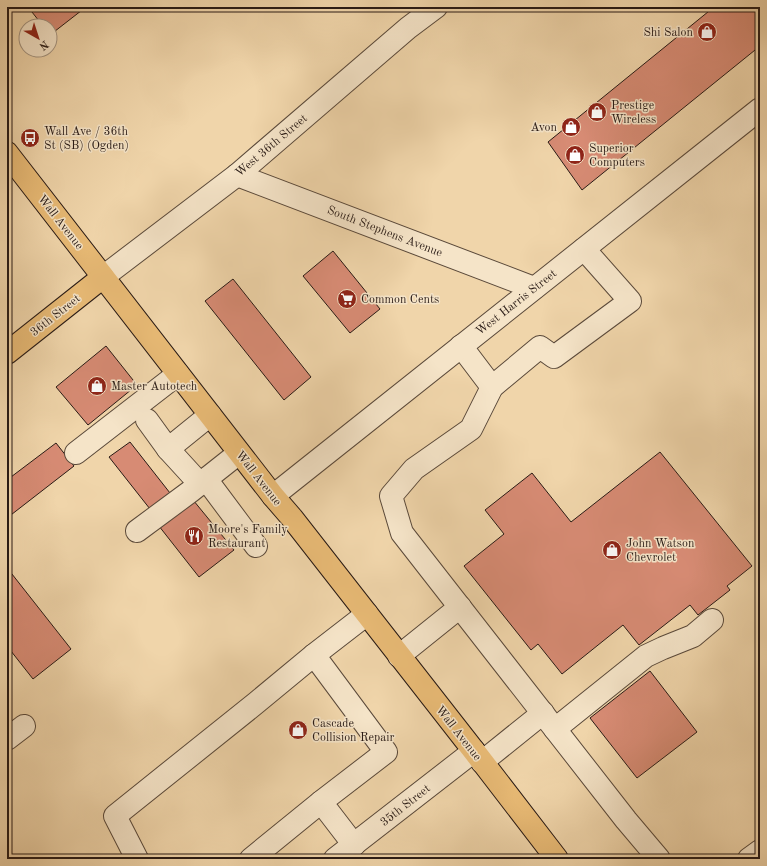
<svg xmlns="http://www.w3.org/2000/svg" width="767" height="866" font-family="'Old Standard TT',serif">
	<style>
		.building { fill: #d78b74; stroke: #281a15 }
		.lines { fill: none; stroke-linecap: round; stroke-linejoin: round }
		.minor-casing { stroke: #5a493a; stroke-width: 24 }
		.major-casing { stroke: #281a15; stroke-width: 24 }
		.minor { stroke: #f5e4c8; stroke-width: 22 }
		.major { stroke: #e8ba75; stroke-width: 22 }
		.labels { text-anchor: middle; stroke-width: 3; stroke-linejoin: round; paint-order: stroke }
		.poi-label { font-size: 12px; fill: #281a15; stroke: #f5e4c8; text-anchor: start }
		.street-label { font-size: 12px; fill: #281a15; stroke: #f5e4c8 }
	</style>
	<rect width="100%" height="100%" fill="#f0d5aa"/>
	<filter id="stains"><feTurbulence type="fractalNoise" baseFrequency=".005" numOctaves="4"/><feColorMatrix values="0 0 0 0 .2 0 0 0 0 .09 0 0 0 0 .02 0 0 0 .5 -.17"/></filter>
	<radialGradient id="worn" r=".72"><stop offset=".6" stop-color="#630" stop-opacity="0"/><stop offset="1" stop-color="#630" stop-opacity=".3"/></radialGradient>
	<g class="building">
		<path d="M 28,7 L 86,7 L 50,35 L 50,26 L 43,26 Z"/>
		<path d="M 714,7 L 760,7 L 760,46 L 582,190 L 548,142 Z"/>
		<path d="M 333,251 L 380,309 L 350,333 L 303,276 Z"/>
		<path d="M 233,279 L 311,377 L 284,400 L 205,301 Z"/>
		<path d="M 106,346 L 137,385 L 88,425 L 56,387 Z"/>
		<path d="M 130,442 L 170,493 L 150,509 L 109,457 Z"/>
		<path d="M 56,443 L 74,466 L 7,518 L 7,480 Z"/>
		<path d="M 660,452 L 752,566 L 727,586 L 730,590 L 698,615 L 690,605 L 639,645 L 623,625 L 562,674 L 538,644 L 531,650 L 464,566 L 504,534 L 485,510 L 532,473 L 571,522 Z"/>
		<path d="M 189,495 L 234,550 L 199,577 L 155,521 Z"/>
		<path d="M 8,569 L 71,649 L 33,679 L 7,646 L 7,570 Z"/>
		<path d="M 650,671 L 697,732 L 637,778 L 590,718 Z"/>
	</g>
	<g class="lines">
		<g class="minor-casing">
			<g id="minor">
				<path d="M 237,175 L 534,288"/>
				<path d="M 584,249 L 630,301 L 554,357 L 540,347 L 492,387 L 471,429 L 414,469 L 391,496 L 402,533 L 626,820 L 659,859"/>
				<path d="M 103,277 L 237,175 L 408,28 L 436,7"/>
				<path d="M 461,346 L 492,387"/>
				<path d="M 147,420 L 168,449 L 210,415"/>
				<path d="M 168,449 L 200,484"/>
				<path d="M 76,453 L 178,374"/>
				<path d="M 206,479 L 256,546"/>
				<path d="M 273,496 L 760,109"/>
				<path d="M 137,531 L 191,491 L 239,453"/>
				<path d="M 399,656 L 460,607"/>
				<path d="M 555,729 L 646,656 L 663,648 L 693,636 L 712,620"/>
				<path d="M 7,739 L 24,726"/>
				<path d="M 482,762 L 543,713"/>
				<path d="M 354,845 L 321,802 L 386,752 L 314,655 L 367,614"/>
				<path d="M 137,859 L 115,816 L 256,703 L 314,655"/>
				<path d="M 251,859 L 321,802"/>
				<path d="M 335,859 L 474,751"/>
				<path d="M 749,859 L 760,851"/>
			</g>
		</g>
		<g class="major-casing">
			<g id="major">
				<path d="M 7,153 L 273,496 L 292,518 L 474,751 L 557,859"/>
				<path d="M 7,353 L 103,277"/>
			</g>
		</g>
		<use href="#minor" class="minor"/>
		<use href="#major" class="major"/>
	</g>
	<defs>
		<g id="shop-disc" transform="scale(1)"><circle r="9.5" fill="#8f2418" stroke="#f5e4c8"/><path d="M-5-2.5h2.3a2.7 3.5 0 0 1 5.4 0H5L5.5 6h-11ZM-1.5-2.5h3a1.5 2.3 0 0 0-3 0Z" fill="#fff"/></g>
		<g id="bus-disc" transform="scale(1)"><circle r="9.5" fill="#8f2418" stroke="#f5e4c8"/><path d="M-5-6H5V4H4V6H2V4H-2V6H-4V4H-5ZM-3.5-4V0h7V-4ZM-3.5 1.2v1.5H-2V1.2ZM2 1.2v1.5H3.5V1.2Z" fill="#fff"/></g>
		<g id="supermarket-disc" transform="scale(1)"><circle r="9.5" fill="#8f2418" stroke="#f5e4c8"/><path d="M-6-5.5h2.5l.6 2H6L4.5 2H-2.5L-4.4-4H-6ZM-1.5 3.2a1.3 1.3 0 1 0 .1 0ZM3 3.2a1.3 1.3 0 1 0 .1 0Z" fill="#fff"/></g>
		<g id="restaurant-disc" transform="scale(1)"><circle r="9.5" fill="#8f2418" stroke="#f5e4c8"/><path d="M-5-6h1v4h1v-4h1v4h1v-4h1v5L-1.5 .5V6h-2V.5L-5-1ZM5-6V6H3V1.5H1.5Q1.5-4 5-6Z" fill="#fff"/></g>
	</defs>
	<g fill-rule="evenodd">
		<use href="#shop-disc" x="707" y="32"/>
		<use href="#shop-disc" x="597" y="112"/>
		<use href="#shop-disc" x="571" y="127"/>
		<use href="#bus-disc" x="30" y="138"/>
		<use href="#shop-disc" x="575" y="155"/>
		<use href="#supermarket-disc" x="347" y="299"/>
		<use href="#shop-disc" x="97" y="386"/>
		<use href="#restaurant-disc" x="194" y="536"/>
		<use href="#shop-disc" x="612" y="550"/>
		<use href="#shop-disc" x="298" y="730"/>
	</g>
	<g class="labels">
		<g class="poi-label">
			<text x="693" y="36" text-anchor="end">Shi Salon</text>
			<text x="611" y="109">Prestige<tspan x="611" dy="14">Wireless</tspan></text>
			<text x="557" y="131" text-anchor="end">Avon</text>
			<text x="44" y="135">Wall Ave / 36th<tspan x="44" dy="14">St (SB) (Ogden)</tspan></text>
			<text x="589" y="152">Superior<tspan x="589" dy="14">Computers</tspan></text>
			<text x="361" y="303">Common Cents</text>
			<text x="111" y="390">Master Autotech</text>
			<text x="208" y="533">Moore's Family<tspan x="208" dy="14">Restaurant</tspan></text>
			<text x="626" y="547">John Watson<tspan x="626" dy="14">Chevrolet</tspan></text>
			<text x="312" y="727">Cascade<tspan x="312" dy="14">Collision Repair</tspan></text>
		</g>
		<g class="street-label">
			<text transform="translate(271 145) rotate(-40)" y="4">West 36th Street</text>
			<text transform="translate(61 222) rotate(52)" y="4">Wall Avenue</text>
			<text transform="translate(385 231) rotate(21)" y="4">South Stephens Avenue</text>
			<text transform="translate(516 302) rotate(-38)" y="4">West Harris Street</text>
			<text transform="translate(55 315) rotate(-38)" y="4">36th Street</text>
			<text transform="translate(259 478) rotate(52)" y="4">Wall Avenue</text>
			<text transform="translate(459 733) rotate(52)" y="4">Wall Avenue</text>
			<text transform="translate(405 805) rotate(-38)" y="4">35th Street</text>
		</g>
	</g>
	<rect width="767" height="866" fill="none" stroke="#f0d5aa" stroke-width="24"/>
	<rect x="8" y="8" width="751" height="850" fill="none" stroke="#281a15" stroke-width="2"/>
	<rect x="12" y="12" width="743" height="842" fill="none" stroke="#281a15"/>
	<g transform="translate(38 38) rotate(141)"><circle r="19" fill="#f5e4c8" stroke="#a39380"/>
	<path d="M0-3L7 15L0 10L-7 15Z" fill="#8f2418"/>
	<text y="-6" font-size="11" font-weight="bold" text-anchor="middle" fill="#281a15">N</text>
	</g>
	<rect width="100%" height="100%" filter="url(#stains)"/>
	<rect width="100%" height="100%" fill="url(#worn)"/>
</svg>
